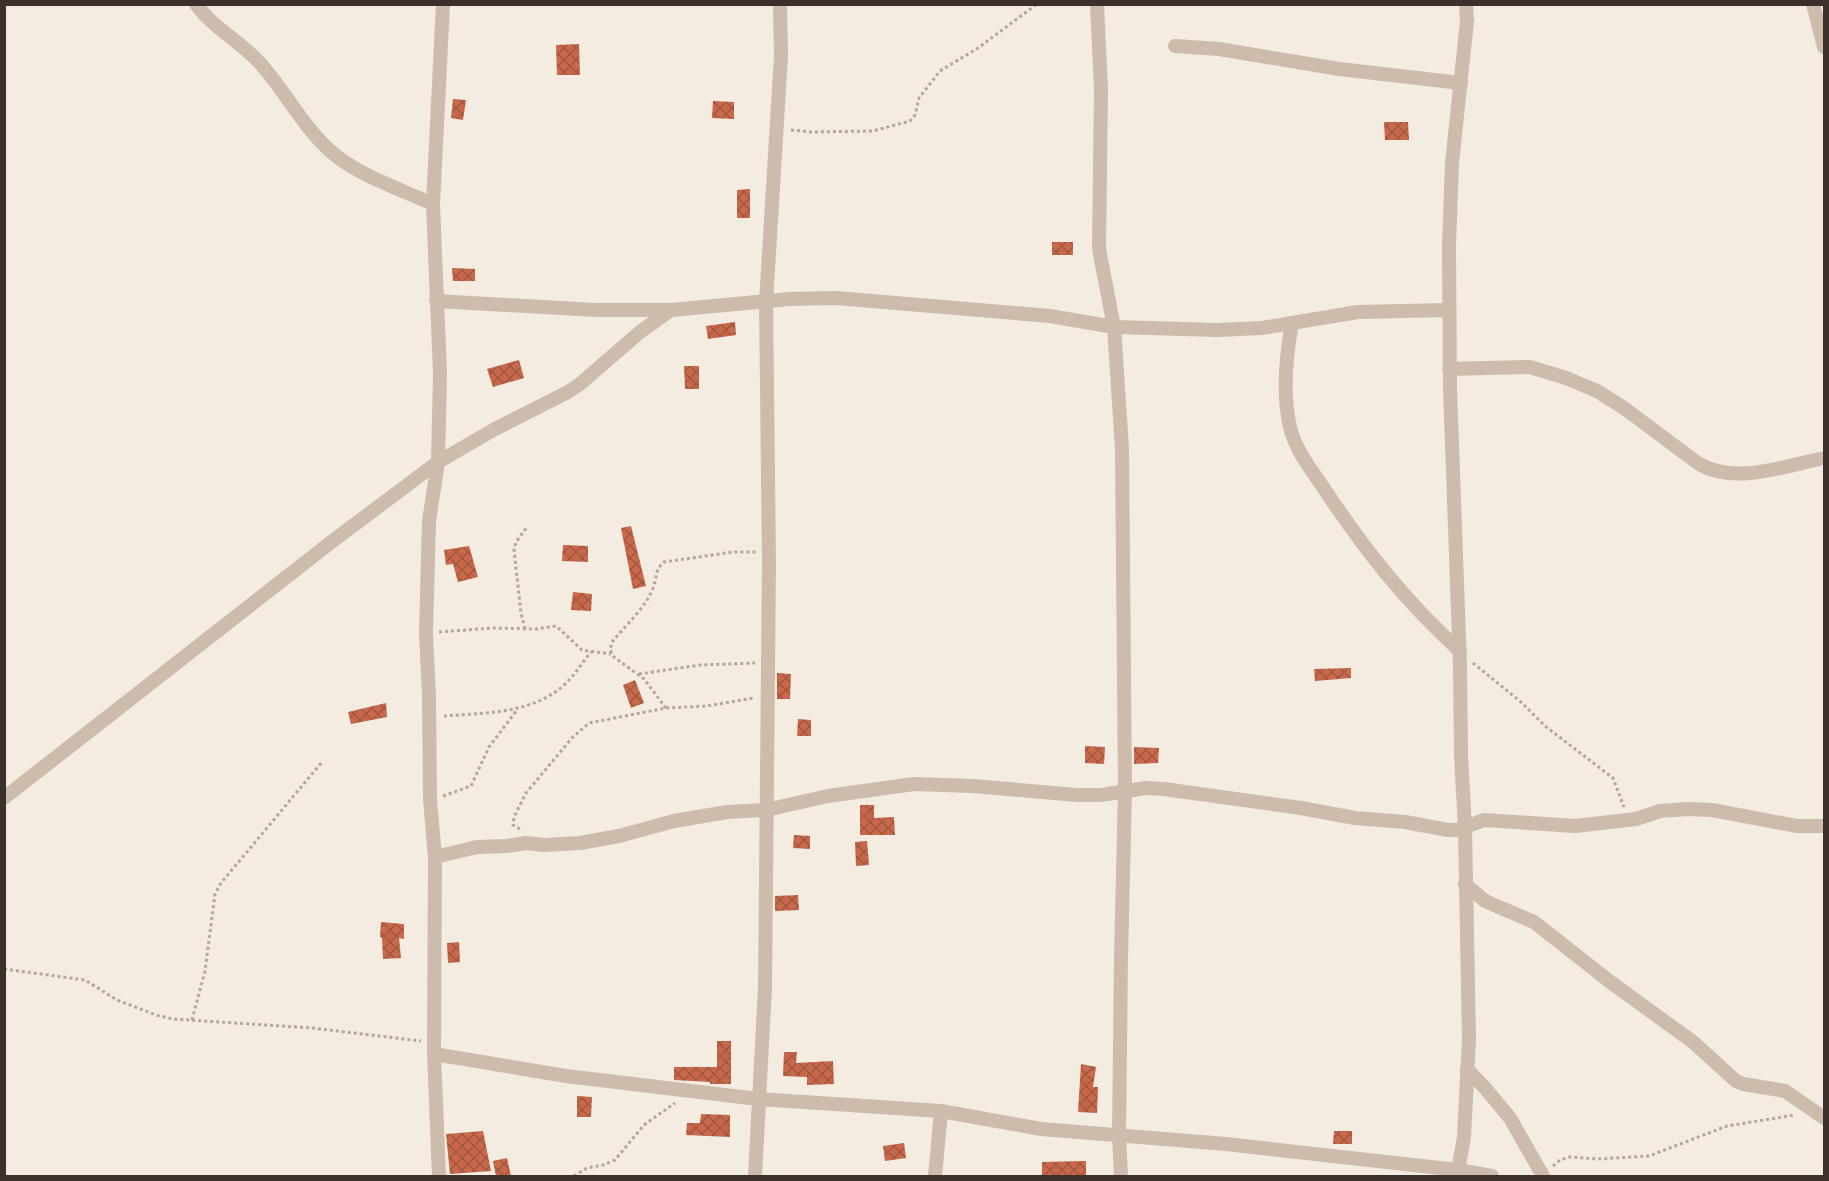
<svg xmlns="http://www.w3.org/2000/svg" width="1829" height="1181" font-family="Montserrat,sans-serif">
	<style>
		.building { fill: url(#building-cross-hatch) }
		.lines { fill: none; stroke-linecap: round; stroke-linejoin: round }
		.path { stroke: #b9a596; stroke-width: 3; stroke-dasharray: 3 3; stroke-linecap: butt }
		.street { stroke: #cdbbac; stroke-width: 14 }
	</style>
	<defs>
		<pattern id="building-cross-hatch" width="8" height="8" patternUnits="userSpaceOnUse" patternTransform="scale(1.5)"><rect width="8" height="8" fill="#c8694b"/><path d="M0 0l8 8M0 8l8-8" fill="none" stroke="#a4573f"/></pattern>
	</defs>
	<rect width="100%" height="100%" fill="#f4ebe1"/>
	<g class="building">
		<path d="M 579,44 L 580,75 L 557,75 L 556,45 Z"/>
		<path d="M 453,99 L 466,100 L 463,120 L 451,118 Z"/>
		<path d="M 713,101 L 734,102 L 734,119 L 712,118 Z"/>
		<path d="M 1384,122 L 1408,122 L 1409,140 L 1385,140 Z"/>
		<path d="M 750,189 L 750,218 L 737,218 L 737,190 Z"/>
		<rect x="1052" y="242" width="21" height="13"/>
		<path d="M 452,268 L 475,269 L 475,281 L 453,281 Z"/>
		<path d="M 735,322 L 736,335 L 708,339 L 706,326 Z"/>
		<path d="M 519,360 L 524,378 L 493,387 L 487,369 Z"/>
		<path d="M 684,366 L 699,366 L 699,389 L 685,389 Z"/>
		<path d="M 631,526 L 646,586 L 633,589 L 621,528 Z"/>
		<path d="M 563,545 L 588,546 L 588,562 L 562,561 Z"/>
		<path d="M 469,546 L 478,577 L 458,582 L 453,564 L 446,565 L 444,550 Z"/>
		<path d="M 573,592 L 592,594 L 591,611 L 571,610 Z"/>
		<path d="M 1351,668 L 1351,678 L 1315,681 L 1314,669 Z"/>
		<path d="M 777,673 L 791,674 L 790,699 L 777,699 Z"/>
		<path d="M 635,680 L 644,703 L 631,708 L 623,685 Z"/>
		<path d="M 386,703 L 387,717 L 351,724 L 348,712 Z"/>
		<path d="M 798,719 L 811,720 L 811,736 L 797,736 Z"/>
		<path d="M 1085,746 L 1105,747 L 1104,764 L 1085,763 Z"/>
		<path d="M 1134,747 L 1159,748 L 1158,763 L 1134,764 Z"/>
		<path d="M 860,805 L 874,805 L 874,818 L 894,817 L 895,835 L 860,835 Z"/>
		<path d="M 794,835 L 810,836 L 810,849 L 793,848 Z"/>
		<path d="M 867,841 L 869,865 L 856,866 L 855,842 Z"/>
		<path d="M 798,895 L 799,910 L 775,911 L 775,896 Z"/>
		<path d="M 381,922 L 404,924 L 404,939 L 399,938 L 401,958 L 383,959 L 382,938 L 380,937 Z"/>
		<path d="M 459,942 L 460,962 L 448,963 L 447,943 Z"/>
		<path d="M 717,1041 L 731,1041 L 731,1084 L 710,1084 L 710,1082 L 674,1080 L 674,1067 L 717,1067 Z"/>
		<path d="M 784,1052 L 797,1052 L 796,1063 L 833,1061 L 834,1084 L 807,1085 L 807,1077 L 783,1076 Z"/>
		<path d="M 1081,1064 L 1096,1067 L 1093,1087 L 1098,1087 L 1097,1113 L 1078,1112 Z"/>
		<path d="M 577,1096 L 592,1097 L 591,1117 L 577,1117 Z"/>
		<path d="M 701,1114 L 730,1115 L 730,1137 L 686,1135 L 687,1123 L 700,1123 Z"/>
		<path d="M 483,1131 L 491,1171 L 450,1174 L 446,1134 Z"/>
		<path d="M 1334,1131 L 1352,1131 L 1352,1144 L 1333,1144 Z"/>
		<path d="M 904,1143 L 906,1158 L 885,1161 L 883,1146 Z"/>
		<path d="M 507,1158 L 511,1176 L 496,1176 L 493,1161 Z"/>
		<path d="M 1086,1161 L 1086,1176 L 1042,1176 L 1042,1162 Z"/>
	</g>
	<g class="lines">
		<g class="path">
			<path d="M 791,130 L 812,132 L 873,131 L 910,121 L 915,115 L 919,98 L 940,71 L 978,48 L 1037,4"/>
			<path d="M 525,629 L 521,613 L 514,550 L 516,542 L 527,527"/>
			<path d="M 439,632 L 493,628 L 536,629 L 556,626 L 582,650 L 611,654"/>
			<path d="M 1473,663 L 1521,702 L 1545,726 L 1613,778 L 1624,807"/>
			<path d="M 639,674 L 700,665 L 755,663"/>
			<path d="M 666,708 L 644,679 L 614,657 L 610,650 L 612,642 C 625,626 647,606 653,588 C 657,578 655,569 664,562 L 733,552 L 756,552"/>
			<path d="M 444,716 C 484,713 532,714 564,685 C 574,676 582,663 591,652"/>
			<path d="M 443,796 L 471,786 L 489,747 L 517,710"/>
			<path d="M 520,829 L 513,825 L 514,817 L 526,793 L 572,738 L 589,723 L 666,708 L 706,706 L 754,698"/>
			<path d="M 4,969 L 85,980 L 117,1000 L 156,1015 L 173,1019 L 312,1028 L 421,1041"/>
			<path d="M 192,1020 L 205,971 L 215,894 L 221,883 L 322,762"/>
			<path d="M 1553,1166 L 1560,1160 L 1570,1157 L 1598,1159 L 1649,1156 L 1727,1126 L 1795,1115"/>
			<path d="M 574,1176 L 587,1168 L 603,1165 L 615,1160 L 644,1125 L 675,1103"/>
		</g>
		<g class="street">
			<path d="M 196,4 C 212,27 238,40 257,60 C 285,89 303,129 335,155 C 361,176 402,190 433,204"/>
			<path d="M 1097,4 L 1101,89 L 1099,249 L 1114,327 L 1122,448 L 1125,790 L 1121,958 L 1119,1135 L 1121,1176"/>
			<path d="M 1813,4 L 1824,47"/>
			<path d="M 1175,46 L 1219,49 L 1339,69 L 1461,83"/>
			<path d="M 436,301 L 596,310 L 671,310"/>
			<path d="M 1292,323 C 1286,356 1282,393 1290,427 C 1295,449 1310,468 1323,487 C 1364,549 1405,601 1460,651"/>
			<path d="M 1449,369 L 1530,367 L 1566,378 L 1597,391 L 1624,408 L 1699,464 C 1737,485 1784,466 1824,458"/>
			<path d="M 4,798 L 330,543 L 438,462 L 495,429 L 568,392 L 580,384 L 640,332 L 671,310 L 790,299 L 836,298 L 1050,316 L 1114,327 L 1217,330 L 1262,328 L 1358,312 L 1448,310"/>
			<path d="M 435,857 L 477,847 L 507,846 L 526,843 L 544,845 L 580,843 L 619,836 L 674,821 L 727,812 L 766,810 L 828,796 L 914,784 L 973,786 L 1077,795 L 1101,795 L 1146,788 L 1164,789 L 1301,808 L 1355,818 L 1405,822 L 1448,830 L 1457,830 L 1484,820 L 1575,826 L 1636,819 L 1660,811 L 1688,809 L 1712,810 L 1797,826 L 1824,826"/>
			<path d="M 1465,884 L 1485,901 L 1534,922 L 1609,981 L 1693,1042 L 1736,1081 L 1743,1084 L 1785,1091 L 1824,1118"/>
			<path d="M 434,1054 L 566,1076 L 758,1099 L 941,1111 L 1041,1129 L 1226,1144 L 1458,1170 L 1492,1176"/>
			<path d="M 1467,1069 L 1485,1088 L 1510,1118 L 1543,1176"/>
			<path d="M 439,1176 L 434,1054 L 435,857 L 430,799 L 429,696 L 426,633 L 429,521 L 438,462 L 440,374 L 433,204 L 443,4"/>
			<path d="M 755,1176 L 765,988 L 769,562 L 766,302 L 781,56 L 780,4"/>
			<path d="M 935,1176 L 941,1111"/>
			<path d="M 1457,1176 L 1464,1137 L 1469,1039 L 1465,828 L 1461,756 L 1460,666 L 1450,389 L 1449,246 L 1452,163 L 1467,21 L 1466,4"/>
		</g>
	</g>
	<rect width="1829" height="1181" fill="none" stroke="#3b302b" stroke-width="12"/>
</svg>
